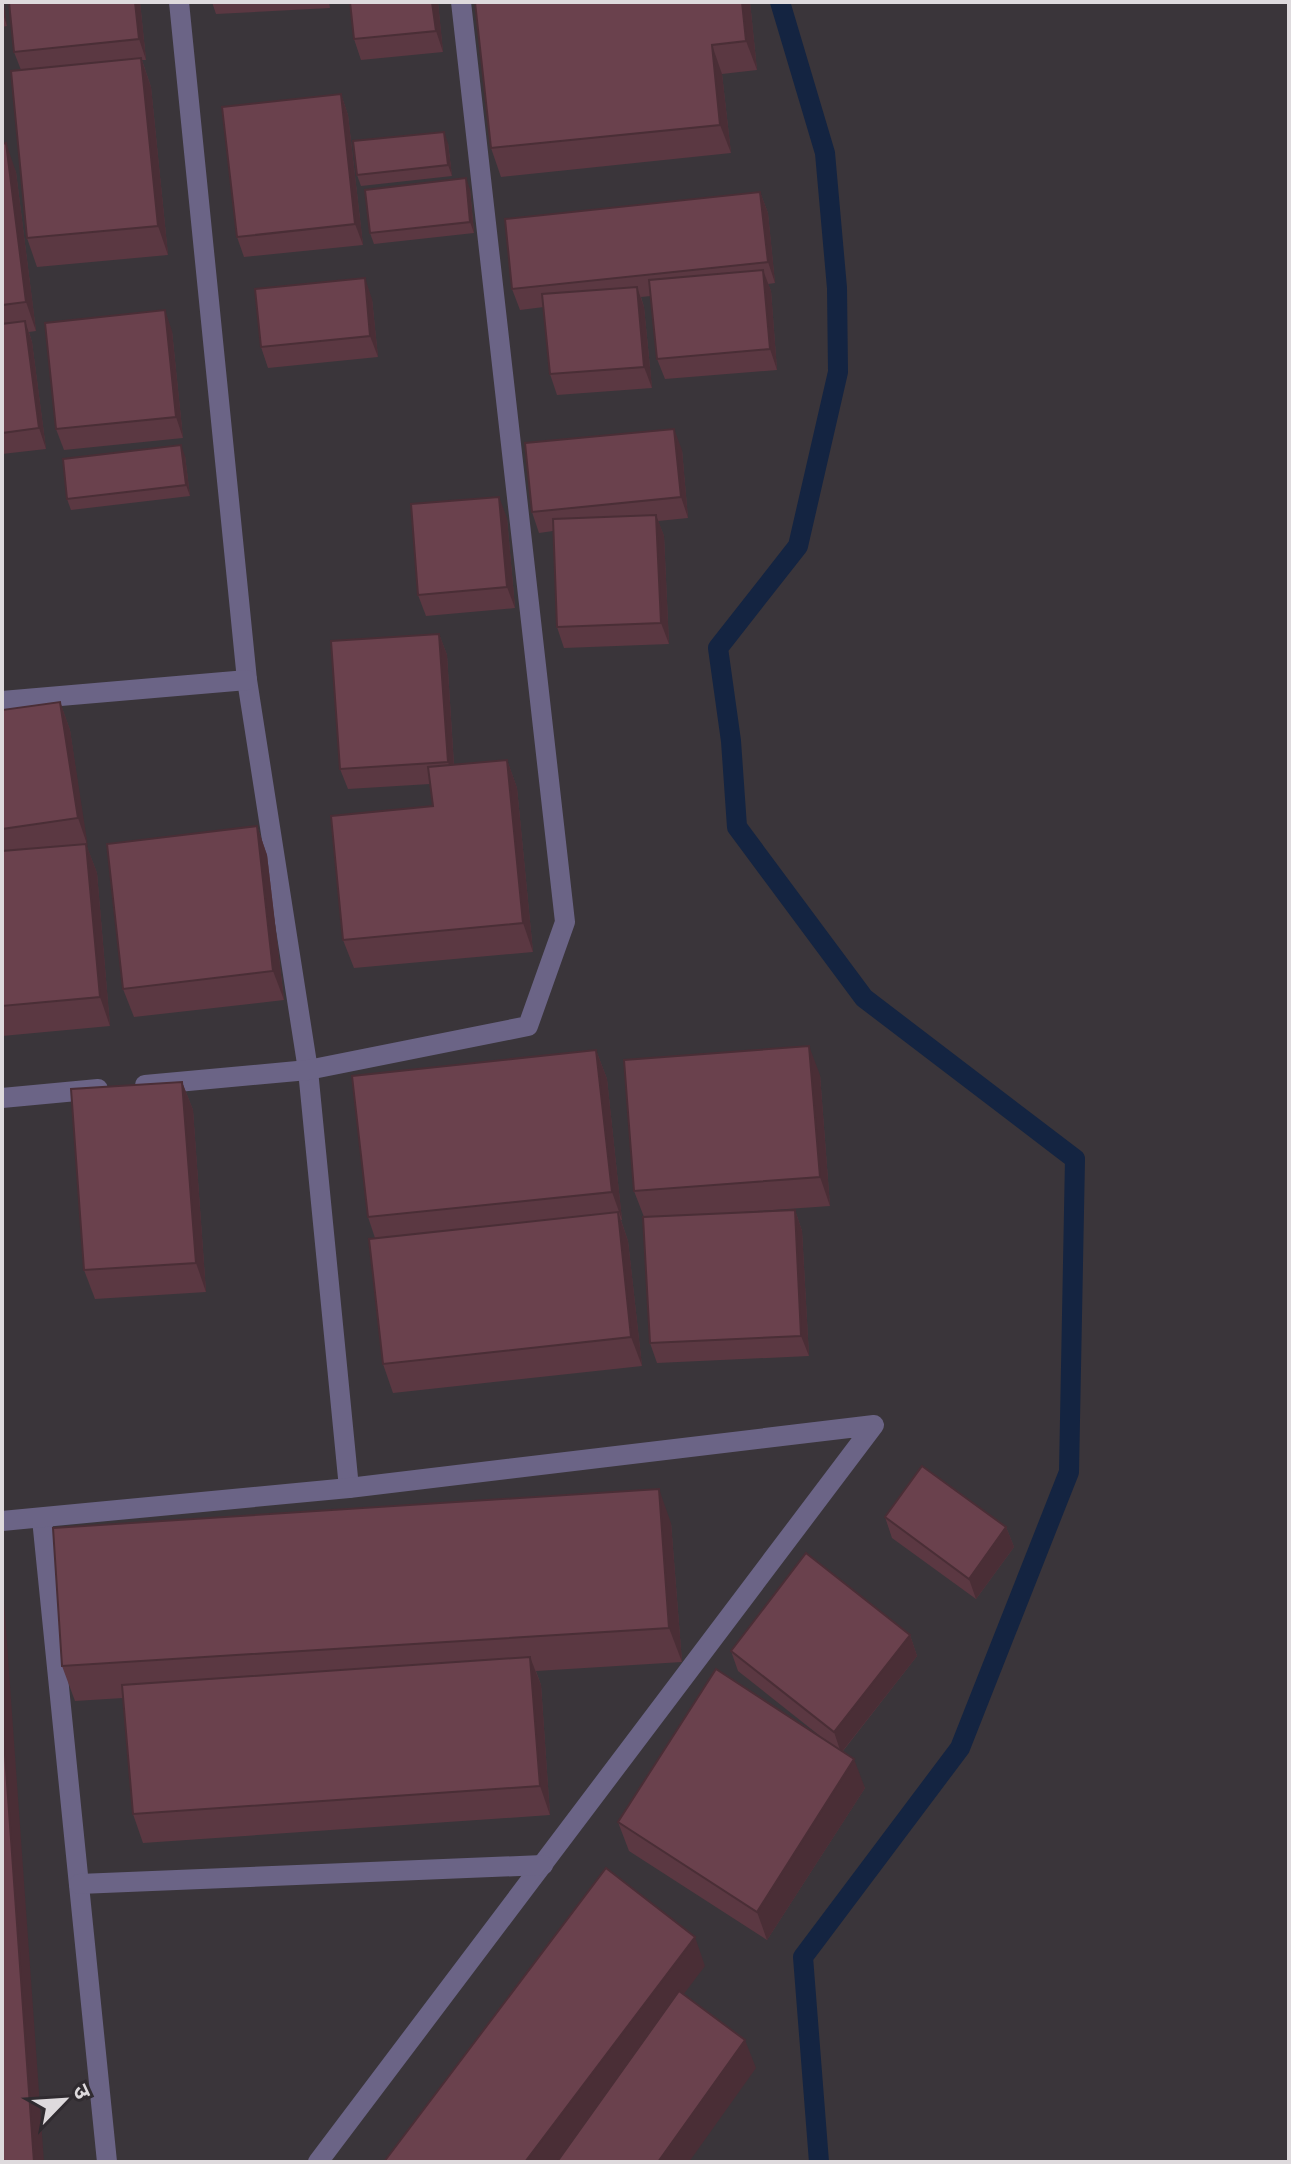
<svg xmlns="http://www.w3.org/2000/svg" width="1291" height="2164" font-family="Signika,'Noto Sans Devanagari',sans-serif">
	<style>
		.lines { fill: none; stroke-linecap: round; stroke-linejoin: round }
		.stream { stroke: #142441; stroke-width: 20 }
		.minor { stroke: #6b6486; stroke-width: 20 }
		.wall { fill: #5b3842 }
		.shaded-wall { fill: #4a2e36 }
		.building { fill: #6a414d; stroke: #4a2e36; stroke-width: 2 }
	</style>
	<rect width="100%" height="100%" fill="#3a353a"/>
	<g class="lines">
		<path class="stream" d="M 780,2 L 825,153 L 837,288 L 838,372 L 798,546 L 718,648 L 731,741 L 737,827 L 864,998 L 1075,1159 L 1069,1472 L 960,1748 L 803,1957 L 819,2162"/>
		<g class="minor">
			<path d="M 179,2 L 247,680 L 308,1070 L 349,1488"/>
			<path d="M 2,701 L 247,680"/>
			<path d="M 145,1085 L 308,1070 L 528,1026 L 565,922 L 461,2"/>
			<path d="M 2,1098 L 98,1089"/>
			<path d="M 42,1519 L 107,2162"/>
			<path d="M 2,1521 L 349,1488 L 874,1425 L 318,2162"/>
			<path d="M 79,1884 L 543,1865"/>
		</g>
	</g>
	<g class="wall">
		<path d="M 2,2 L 7,26 L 2,27 Z"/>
		<path d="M 9,2 L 140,2 L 146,60 L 142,60 L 151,87 L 168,255 L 37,267 L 27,238 L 21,70 L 14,52 Z"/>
		<path d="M 212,2 L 329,2 L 330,8 L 216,14 Z"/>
		<path d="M 438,2 L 443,52 L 361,60 L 354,39 Z"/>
		<path d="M 475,2 L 750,2 L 757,70 L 722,74 L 731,153 L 501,177 L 491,148 Z"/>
		<path d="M 341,94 L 348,115 L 363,245 L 244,257 L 237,237 Z"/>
		<path d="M 448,143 L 452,176 L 361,186 L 357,175 Z"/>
		<path d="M 2,144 L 16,172 L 36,331 L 29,332 L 32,342 L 46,449 L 2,454 Z"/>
		<path d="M 470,189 L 474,233 L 374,244 L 370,233 Z"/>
		<path d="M 760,192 L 768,213 L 775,283 L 768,284 L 771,291 L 777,370 L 665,379 L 657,359 L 651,296 L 641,297 L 644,307 L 652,388 L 557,395 L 550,374 L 544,307 L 520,310 L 512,289 Z"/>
		<path d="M 372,299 L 378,357 L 268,368 L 261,347 Z"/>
		<path d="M 172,331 L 183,438 L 64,450 L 56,429 Z"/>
		<path d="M 682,450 L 688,518 L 658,521 L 664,536 L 669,644 L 564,648 L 557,627 L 553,531 L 539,533 L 532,512 Z"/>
		<path d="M 185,456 L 190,496 L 71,510 L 67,499 Z"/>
		<path d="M 507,518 L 515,608 L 426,616 L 418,595 Z"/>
		<path d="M 439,634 L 447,655 L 454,765 L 507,760 L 517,788 L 533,952 L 354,968 L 343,940 L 433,806 L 430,784 L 348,789 L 340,769 Z"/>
		<path d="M 60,702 L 70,730 L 87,847 L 97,873 L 110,1026 L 2,1036 L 2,710 Z"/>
		<path d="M 257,826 L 267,855 L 284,1000 L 134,1017 L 123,989 Z"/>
		<path d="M 596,1050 L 607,1079 L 622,1220 L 621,1220 L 628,1241 L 642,1366 L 393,1393 L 383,1364 L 375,1238 L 368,1217 Z"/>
		<path d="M 820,1075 L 830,1206 L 730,1213 L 795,1210 L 802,1231 L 809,1356 L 657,1363 L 650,1343 L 644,1217 L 634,1191 Z"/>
		<path d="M 182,1082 L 193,1110 L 206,1292 L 95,1299 L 84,1270 Z"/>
		<path d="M 885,1517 L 1006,1527 L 1014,1547 L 976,1599 L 892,1538 Z"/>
		<path d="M 671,1523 L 682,1662 L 536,1671 L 541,1685 L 550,1815 L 143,1843 L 133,1814 L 123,1698 L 75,1701 L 62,1666 Z"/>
		<path d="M 910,1635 L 917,1656 L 843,1751 L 865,1788 L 767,1940 L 629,1851 L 618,1822 L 825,1740 L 738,1671 L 731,1651 Z"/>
	</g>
	<g class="shaded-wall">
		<path d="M 2,2 L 4,2 L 7,26 L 2,11 Z"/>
		<path d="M 135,2 L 140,2 L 146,60 L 139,39 Z"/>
		<path d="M 432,2 L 438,2 L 443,52 L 436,31 Z"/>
		<path d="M 742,2 L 750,2 L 757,70 L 746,41 Z"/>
		<path d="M 712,45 L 722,74 L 731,153 L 720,125 Z"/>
		<path d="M 141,58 L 151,87 L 168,255 L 158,226 Z"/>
		<path d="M 341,94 L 348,115 L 363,245 L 355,224 Z"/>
		<path d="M 444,132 L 448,143 L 452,176 L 448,165 Z"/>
		<path d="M 6,143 L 16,172 L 36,331 L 26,302 Z"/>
		<path d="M 466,178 L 470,189 L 474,233 L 470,222 Z"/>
		<path d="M 760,192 L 768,213 L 775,283 L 768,262 Z"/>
		<path d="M 763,270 L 771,291 L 777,370 L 770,349 Z"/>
		<path d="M 365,278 L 372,299 L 378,357 L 370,336 Z"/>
		<path d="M 637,287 L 644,307 L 652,388 L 644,367 Z"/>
		<path d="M 165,310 L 172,331 L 183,438 L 176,417 Z"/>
		<path d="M 25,321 L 32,342 L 46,449 L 39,428 Z"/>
		<path d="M 674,429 L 682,450 L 688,518 L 681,497 Z"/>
		<path d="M 181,445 L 185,456 L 190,496 L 186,485 Z"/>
		<path d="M 499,497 L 507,518 L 515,608 L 507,587 Z"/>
		<path d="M 656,515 L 664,536 L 669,644 L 661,623 Z"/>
		<path d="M 439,634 L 447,655 L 455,783 L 448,762 Z"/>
		<path d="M 60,702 L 70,730 L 88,847 L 78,818 Z"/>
		<path d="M 507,760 L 517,788 L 533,952 L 523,923 Z"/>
		<path d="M 257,826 L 267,855 L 284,1000 L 273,971 Z"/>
		<path d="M 86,844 L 97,873 L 110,1026 L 100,997 Z"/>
		<path d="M 809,1046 L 820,1075 L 830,1206 L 820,1177 Z"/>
		<path d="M 596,1050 L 607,1079 L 622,1220 L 612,1192 Z"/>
		<path d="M 182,1082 L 193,1110 L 206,1292 L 196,1263 Z"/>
		<path d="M 795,1210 L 802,1231 L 809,1356 L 801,1336 Z"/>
		<path d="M 618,1212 L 628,1241 L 642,1366 L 631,1337 Z"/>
		<path d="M 659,1489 L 671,1523 L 682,1662 L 669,1628 Z"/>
		<path d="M 1006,1527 L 1014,1547 L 976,1599 L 969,1579 Z"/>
		<path d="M 2,1573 L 44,2162 L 34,2162 L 2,1713 Z"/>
		<path d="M 910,1635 L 917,1656 L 841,1753 L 834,1732 Z"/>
		<path d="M 530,1657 L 541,1685 L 550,1815 L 540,1786 Z"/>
		<path d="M 854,1759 L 865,1788 L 767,1940 L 757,1912 Z"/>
		<path d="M 695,1937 L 705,1966 L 557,2162 L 525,2162 Z"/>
		<path d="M 745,2040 L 756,2068 L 689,2162 L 658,2162 Z"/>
	</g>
	<g class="building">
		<path d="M 9,2 L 135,2 L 139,39 L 14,52 Z"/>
		<path d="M 350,2 L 432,2 L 436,31 L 354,39 Z"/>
		<path d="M 475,2 L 742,2 L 746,41 L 712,45 L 720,125 L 491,148 Z"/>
		<path d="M 141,58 L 158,226 L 27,238 L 11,71 Z"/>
		<path d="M 341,94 L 355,224 L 237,237 L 222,107 Z"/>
		<path d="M 444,132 L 448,165 L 357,175 L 353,141 Z"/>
		<path d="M 6,143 L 26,302 L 2,305 L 2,144 Z"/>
		<path d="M 466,178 L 470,222 L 370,233 L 365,190 Z"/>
		<path d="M 760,192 L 768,262 L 512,289 L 505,219 Z"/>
		<path d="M 763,270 L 770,349 L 657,359 L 649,280 Z"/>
		<path d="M 365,278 L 370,336 L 261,347 L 255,289 Z"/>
		<path d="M 637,287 L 644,367 L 550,374 L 542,294 Z"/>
		<path d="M 165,310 L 176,417 L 56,429 L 45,323 Z"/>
		<path d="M 25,321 L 39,428 L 2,433 L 2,324 Z"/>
		<path d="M 674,429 L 681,497 L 532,512 L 525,443 Z"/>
		<path d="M 181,445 L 186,485 L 67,499 L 63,459 Z"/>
		<path d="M 499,497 L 507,587 L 418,595 L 411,504 Z"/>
		<path d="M 656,515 L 661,623 L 557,627 L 553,519 Z"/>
		<path d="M 439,634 L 448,762 L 340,769 L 331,641 Z"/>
		<path d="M 60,702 L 78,818 L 2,829 L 2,710 Z"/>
		<path d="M 507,760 L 523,923 L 343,940 L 331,816 L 433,806 L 428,767 Z"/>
		<path d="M 257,826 L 273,971 L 123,989 L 107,844 Z"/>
		<path d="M 86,844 L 100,997 L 2,1006 L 2,851 Z"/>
		<path d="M 809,1046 L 820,1177 L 634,1191 L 624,1060 Z"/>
		<path d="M 596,1050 L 612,1192 L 368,1217 L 352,1076 Z"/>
		<path d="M 182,1082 L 196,1263 L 84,1270 L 71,1089 Z"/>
		<path d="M 795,1210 L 801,1336 L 650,1343 L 643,1217 Z"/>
		<path d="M 618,1212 L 631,1337 L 383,1364 L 369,1239 Z"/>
		<path d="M 922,1466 L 1006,1527 L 969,1579 L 885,1517 Z"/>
		<path d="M 659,1489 L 669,1628 L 62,1666 L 53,1528 Z"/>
		<path d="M 806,1553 L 910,1635 L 834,1732 L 731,1651 Z"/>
		<path d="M 530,1657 L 540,1786 L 133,1814 L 122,1685 Z"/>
		<path d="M 716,1669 L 854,1759 L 757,1912 L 618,1822 Z"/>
		<path d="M 2,1713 L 34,2162 L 2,2162 Z"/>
		<path d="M 606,1868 L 695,1937 L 525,2162 L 384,2162 Z"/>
		<path d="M 679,1991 L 745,2040 L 658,2162 L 557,2162 Z"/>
	</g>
	<rect width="1291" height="2164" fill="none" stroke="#dedadd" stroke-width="8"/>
	<g transform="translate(64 2100) rotate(65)" stroke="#302b30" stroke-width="6" paint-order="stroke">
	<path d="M0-6L14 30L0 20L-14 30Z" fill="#dedadd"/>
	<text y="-12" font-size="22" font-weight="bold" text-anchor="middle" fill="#dedadd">उ</text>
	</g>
</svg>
